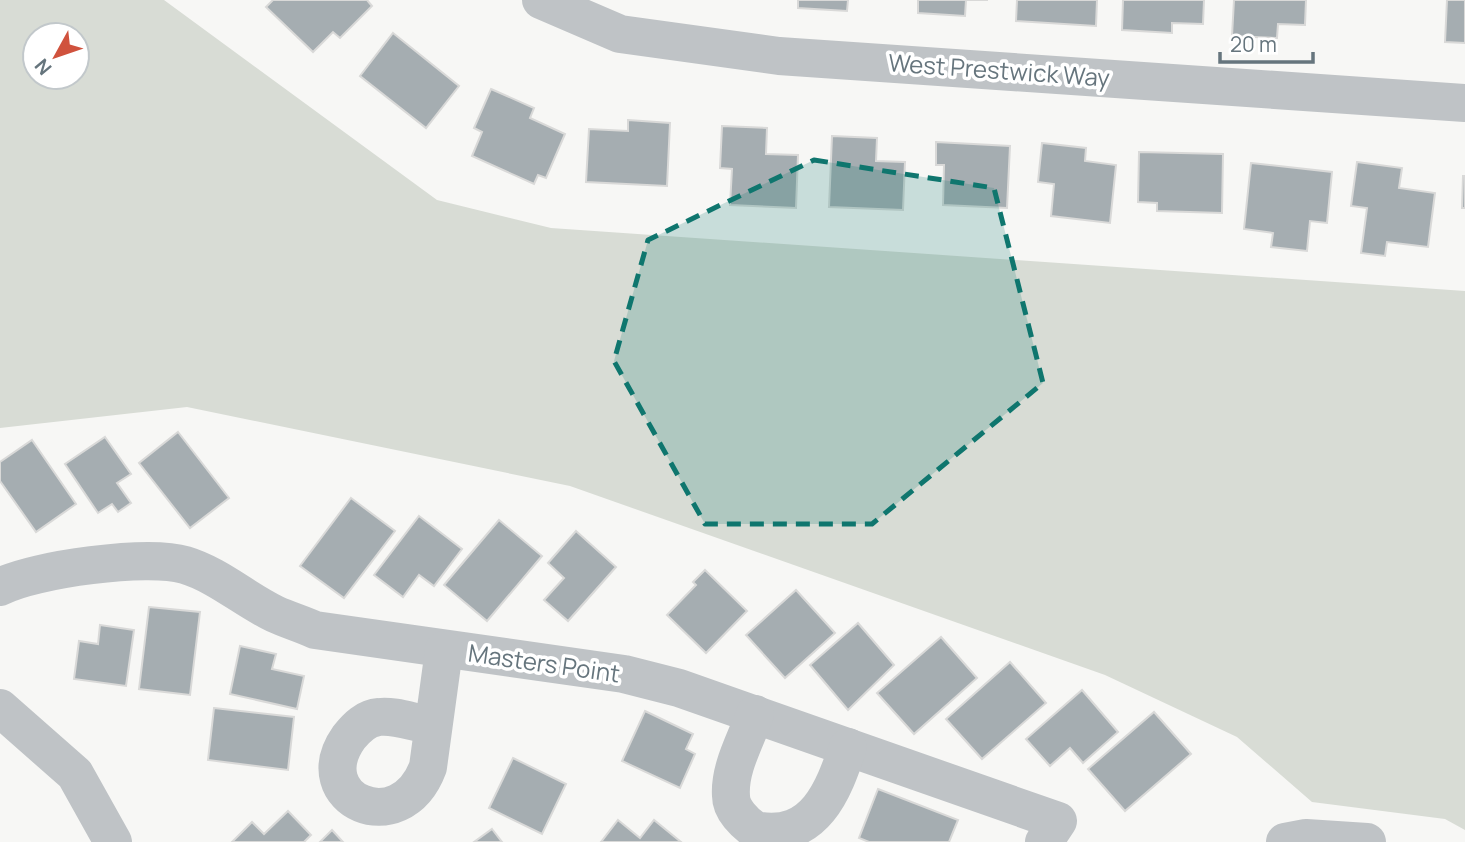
<svg xmlns="http://www.w3.org/2000/svg" width="1465" height="842" font-family="Manrope,sans-serif">
	<style>
		.green { fill: #d8dcd5; fill-rule: evenodd }
		.building { fill: #a5adb1; stroke: #d9d9d8; stroke-width: 2 }
		.lines { fill: none; stroke-linecap: round; stroke-linejoin: round }
		.minor { stroke: #bfc3c6; stroke-width: 38 }
		.marked { fill: #0f766e; fill-opacity: 0.2; stroke: #0f766e; stroke-width: 5; stroke-dasharray: 14 9; stroke-linejoin: round }
		.labels { text-anchor: middle; stroke-width: 7; stroke-linejoin: round; paint-order: stroke }
		.street-label { font-size: 24px; fill: #66757d; stroke: #fff }
	</style>
	<rect width="100%" height="100%" fill="#f7f7f5"/>
	<path class="green" d="M 0,0 L 164,0 L 437,200 L 551,228 L 1465,291 L 1465,830 L 1445,819 L 1312,802 L 1237,737 L 1105,675 L 570,486 L 187,407 L 0,428 ZM 35,35 L 77,35 L 77,77 L 35,77 Z"/>
	<g class="building">
		<path d="M 273,0 L 367,0 L 372,6 L 340,38 L 333,32 L 313,52 L 266,7 Z"/>
		<path d="M 798,0 L 848,0 L 847,11 L 798,8 Z"/>
		<path d="M 918,0 L 988,0 L 966,0 L 965,16 L 918,13 Z"/>
		<path d="M 1017,0 L 1097,0 L 1096,26 L 1016,21 Z"/>
		<path d="M 1123,0 L 1204,0 L 1203,24 L 1172,23 L 1172,33 L 1122,30 Z"/>
		<path d="M 1234,0 L 1306,0 L 1305,25 L 1278,24 L 1277,38 L 1232,36 Z"/>
		<path d="M 1447,0 L 1465,0 L 1465,43 L 1445,42 Z"/>
		<path d="M 393,33 L 459,86 L 426,128 L 360,76 Z"/>
		<path d="M 491,89 L 534,108 L 530,118 L 565,134 L 546,178 L 538,175 L 534,184 L 472,156 L 482,132 L 474,128 Z"/>
		<path d="M 628,120 L 670,123 L 667,186 L 586,182 L 589,129 L 628,131 Z"/>
		<path d="M 722,126 L 767,128 L 766,154 L 798,155 L 796,208 L 730,205 L 732,169 L 720,168 Z"/>
		<path d="M 832,136 L 877,138 L 876,161 L 905,162 L 903,210 L 829,207 Z"/>
		<path d="M 936,142 L 1010,146 L 1007,208 L 943,205 L 944,165 L 936,165 Z"/>
		<path d="M 1042,143 L 1086,148 L 1085,161 L 1116,165 L 1110,223 L 1051,216 L 1054,184 L 1038,182 Z"/>
		<path d="M 1139,152 L 1223,154 L 1222,213 L 1157,211 L 1157,203 L 1138,202 Z"/>
		<path d="M 1357,162 L 1402,168 L 1399,188 L 1435,193 L 1428,247 L 1387,242 L 1385,256 L 1361,253 L 1367,208 L 1351,206 Z"/>
		<path d="M 1251,163 L 1332,172 L 1327,223 L 1310,221 L 1307,251 L 1271,247 L 1273,233 L 1244,229 Z"/>
		<path d="M 1463,176 L 1465,176 L 1465,208 L 1462,208 Z"/>
		<path d="M 178,432 L 229,498 L 190,528 L 139,463 Z"/>
		<path d="M 105,437 L 131,474 L 117,483 L 131,503 L 118,512 L 112,504 L 98,513 L 65,464 Z"/>
		<path d="M 32,440 L 76,504 L 36,532 L 0,481 L 0,462 Z"/>
		<path d="M 351,498 L 395,531 L 344,598 L 300,566 Z"/>
		<path d="M 419,516 L 462,549 L 434,586 L 419,575 L 403,597 L 374,575 Z"/>
		<path d="M 499,520 L 542,556 L 487,621 L 444,585 Z"/>
		<path d="M 576,531 L 616,567 L 568,621 L 544,600 L 564,578 L 548,563 Z"/>
		<path d="M 705,570 L 747,611 L 706,653 L 667,615 L 696,585 L 693,582 Z"/>
		<path d="M 796,590 L 835,633 L 785,678 L 746,635 Z"/>
		<path d="M 149,607 L 200,612 L 190,695 L 139,689 Z"/>
		<path d="M 858,623 L 894,665 L 848,710 L 810,665 Z"/>
		<path d="M 100,625 L 134,630 L 126,686 L 74,679 L 79,641 L 98,644 Z"/>
		<path d="M 941,637 L 977,678 L 914,734 L 877,693 Z"/>
		<path d="M 240,646 L 276,654 L 272,669 L 304,676 L 297,709 L 230,694 Z"/>
		<path d="M 1010,662 L 1046,703 L 982,759 L 946,719 Z"/>
		<path d="M 1082,690 L 1118,732 L 1083,763 L 1070,748 L 1050,766 L 1026,739 Z"/>
		<path d="M 214,708 L 294,717 L 288,770 L 208,760 Z"/>
		<path d="M 645,711 L 693,734 L 686,749 L 695,754 L 680,788 L 622,761 Z"/>
		<path d="M 1154,712 L 1191,754 L 1125,811 L 1088,769 Z"/>
		<path d="M 513,758 L 566,784 L 542,834 L 489,808 Z"/>
		<path d="M 878,789 L 958,820 L 949,842 L 869,842 L 859,838 Z"/>
		<path d="M 288,811 L 311,835 L 304,842 L 232,842 L 252,822 L 264,834 Z"/>
		<path d="M 618,820 L 640,838 L 654,820 L 681,842 L 601,842 Z"/>
		<path d="M 492,829 L 502,842 L 474,842 Z"/>
		<path d="M 332,830 L 343,842 L 320,842 Z"/>
	</g>
	<g class="lines">
		<g class="minor">
			<path d="M 541,0 L 620,34 L 779,56 L 1465,103"/>
			<path d="M 0,587 C 34,569 148,554 185,565 C 218,575 244,599 275,614 C 288,620 302,624 315,630 L 624,674 L 679,688 L 1058,821 L 1044,842"/>
			<path d="M 0,708 L 75,774 L 113,842"/>
			<path d="M 755,714 C 746,740 729,768 731,796 C 731,810 745,823 755,830 C 816,842 834,788 848,747"/>
			<path d="M 432,725 C 415,723 395,715 379,717 C 366,718 357,727 349,737 C 305,799 400,842 428,767 L 444,650"/>
			<path d="M 1285,842 L 1306,838 L 1367,842"/>
		</g>
	</g>
	<path class="marked" d="M 814,160 L 994,188 L 1043,383 L 872,524 L 705,524 L 614,361 L 648,240 Z"/>
	<g class="labels">
		<g class="street-label">
			<text transform="translate(999 71) rotate(4)" y="8">West Prestwick Way</text>
			<text transform="translate(544 664) rotate(8)" y="8">Masters Point</text>
		</g>
	</g>
	<g transform="translate(56 56) rotate(230)"><circle r="33" fill="#ffffff" stroke="#c2c8cb" stroke-width="2"/>
	<path d="M0-5L12 26L0 18L-12 26Z" fill="#d0523d"/>
	<text y="-10" font-size="19" font-weight="bold" text-anchor="middle" fill="#66757d">N</text>
	</g>
	<path d="M1220 52v10h93v-10" fill="none" stroke="#66757d" stroke-width="3.5"/>
	<text x="1230" y="52" font-size="21" fill="#66757d" stroke="#ffffff" stroke-width="5" paint-order="stroke">20 m</text>
</svg>
